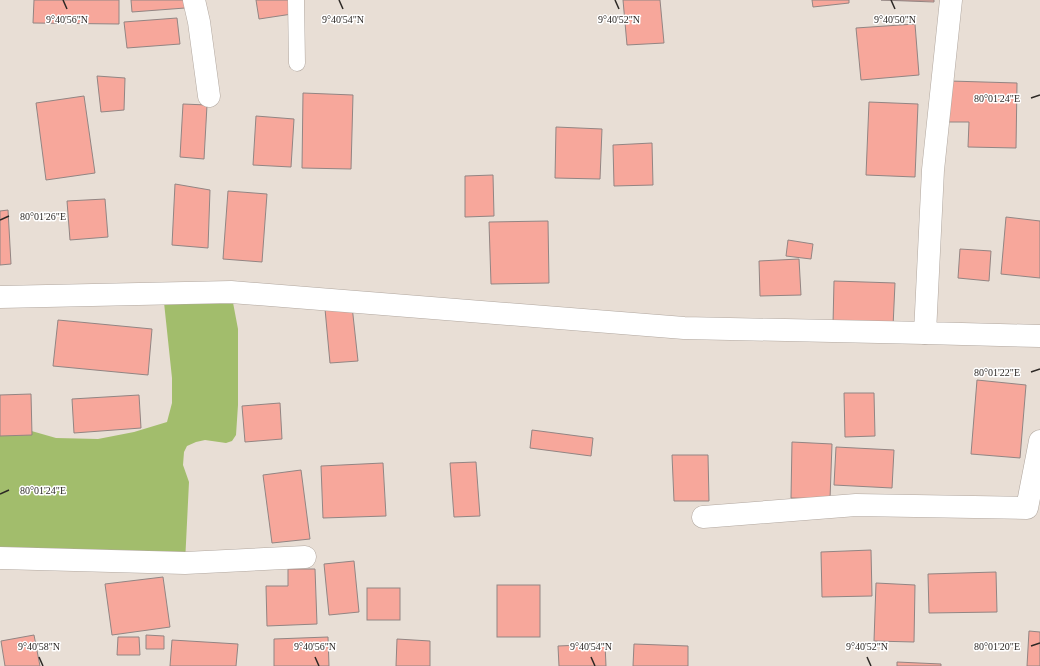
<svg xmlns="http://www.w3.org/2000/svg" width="1040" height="666" font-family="'Times New Roman',serif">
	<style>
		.green { fill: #a2bd6c }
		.building { fill: #f7a79b; stroke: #928583 }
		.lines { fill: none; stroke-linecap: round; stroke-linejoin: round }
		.lane-casing { stroke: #b1a79f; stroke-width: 17 }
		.street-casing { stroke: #b1a79f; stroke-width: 23 }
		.lane { stroke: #fff; stroke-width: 16 }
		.street { stroke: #fff; stroke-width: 22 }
		.ticks { fill: none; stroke: #2c2825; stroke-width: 1.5 }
		.ticks-label { font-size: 10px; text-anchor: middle; fill: #2c2825; stroke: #fff; stroke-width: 3; stroke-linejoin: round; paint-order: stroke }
	</style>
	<rect width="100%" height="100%" fill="#e8ded5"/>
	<path class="green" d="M 231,292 L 238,329 L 238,405 L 236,435 L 232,441 L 226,443 L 205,440 L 196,442 L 187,446 L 184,452 L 183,465 L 189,482 L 185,563 L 0,558 L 0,422 L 56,438 L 98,439 L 134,432 L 167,422 L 172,403 L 172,378 L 163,293 Z"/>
	<g class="building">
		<path d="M 34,0 L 119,0 L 119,24 L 33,23 Z"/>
		<path d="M 131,0 L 184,0 L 185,8 L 132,12 Z"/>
		<path d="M 256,0 L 290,0 L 292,14 L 259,19 Z"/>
		<path d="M 623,0 L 660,0 L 664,43 L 627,45 Z"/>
		<path d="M 812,0 L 849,0 L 849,3 L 813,7 Z"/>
		<path d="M 881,0 L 934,0 L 934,2 Z"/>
		<path d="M 177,18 L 180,44 L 127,48 L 124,22 Z"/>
		<path d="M 915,24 L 919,75 L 861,80 L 856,28 Z"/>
		<path d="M 97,76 L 125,78 L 124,110 L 101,112 Z"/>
		<path d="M 950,81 L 1017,83 L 1016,148 L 968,147 L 969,122 L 949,122 Z"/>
		<path d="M 303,93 L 353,95 L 351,169 L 302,168 Z"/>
		<path d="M 84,96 L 95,173 L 46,180 L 36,103 Z"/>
		<path d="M 869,102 L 918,104 L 915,177 L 866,175 Z"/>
		<path d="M 183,104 L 207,105 L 204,159 L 180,157 Z"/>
		<path d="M 256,116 L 294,119 L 291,167 L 253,165 Z"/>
		<path d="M 556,127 L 602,129 L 600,179 L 555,178 Z"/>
		<path d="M 652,143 L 653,185 L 614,186 L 613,145 Z"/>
		<path d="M 493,175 L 494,216 L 465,217 L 465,176 Z"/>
		<path d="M 175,184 L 210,190 L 208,248 L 172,245 Z"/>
		<path d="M 228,191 L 267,194 L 262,262 L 223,259 Z"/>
		<path d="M 105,199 L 108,237 L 70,240 L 67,201 Z"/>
		<path d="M 8,210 L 11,264 L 0,265 L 0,211 Z"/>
		<path d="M 1006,217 L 1040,221 L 1040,278 L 1001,274 Z"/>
		<path d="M 548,221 L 549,283 L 491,284 L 489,222 Z"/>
		<path d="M 788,240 L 813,244 L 811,259 L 786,256 Z"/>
		<path d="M 960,249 L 991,251 L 989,281 L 958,278 Z"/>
		<path d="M 799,259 L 801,295 L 760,296 L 759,261 Z"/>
		<path d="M 834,281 L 895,283 L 893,327 L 833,324 Z"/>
		<path d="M 352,306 L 358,361 L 330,363 L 325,309 Z"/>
		<path d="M 58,320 L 152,329 L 148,375 L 53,366 Z"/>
		<path d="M 977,380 L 1026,385 L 1020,458 L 971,454 Z"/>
		<path d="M 844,393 L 874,393 L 875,436 L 845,437 Z"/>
		<path d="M 31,394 L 32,435 L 0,436 L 0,395 Z"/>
		<path d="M 139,395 L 141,428 L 74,433 L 72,399 Z"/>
		<path d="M 280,403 L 282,439 L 245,442 L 242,406 Z"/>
		<path d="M 532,430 L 593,438 L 591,456 L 530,448 Z"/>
		<path d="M 792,442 L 832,444 L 830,499 L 791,498 Z"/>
		<path d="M 836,447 L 894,450 L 892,488 L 834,485 Z"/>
		<path d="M 672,455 L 708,455 L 709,501 L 674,501 Z"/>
		<path d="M 476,462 L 480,516 L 454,517 L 450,463 Z"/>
		<path d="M 383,463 L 386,516 L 323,518 L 321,466 Z"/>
		<path d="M 301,470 L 310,539 L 272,543 L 263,475 Z"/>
		<path d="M 871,550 L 872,596 L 822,597 L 821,552 Z"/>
		<path d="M 354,561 L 359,612 L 329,615 L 324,564 Z"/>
		<path d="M 288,569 L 315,569 L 317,624 L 267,626 L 266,586 L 288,586 Z"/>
		<path d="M 996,572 L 997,612 L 929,613 L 928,574 Z"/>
		<path d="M 163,577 L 170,627 L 112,635 L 105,584 Z"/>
		<path d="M 876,583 L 915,585 L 914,642 L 874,641 Z"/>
		<rect x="497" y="585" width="43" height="52"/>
		<rect x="367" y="588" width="33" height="32"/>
		<path d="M 1029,631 L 1040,632 L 1040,666 L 1027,666 Z"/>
		<path d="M 34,635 L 40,666 L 5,666 L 1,641 Z"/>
		<path d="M 146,635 L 164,636 L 164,649 L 146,649 Z"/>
		<path d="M 118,637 L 139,637 L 140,655 L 117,655 Z"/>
		<path d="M 328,637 L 329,666 L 274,666 L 274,639 Z"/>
		<path d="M 397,639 L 430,641 L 430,666 L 396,666 Z"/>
		<path d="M 172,640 L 238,644 L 236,666 L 170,666 Z"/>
		<path d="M 605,644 L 606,666 L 559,666 L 558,646 Z"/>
		<path d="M 634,644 L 688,646 L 688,666 L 633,666 Z"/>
		<path d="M 897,662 L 941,664 L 941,666 L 897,666 Z"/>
	</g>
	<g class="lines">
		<g class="lane-casing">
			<path id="lane" d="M 296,0 L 297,63"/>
		</g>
		<g class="street-casing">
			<g id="street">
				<path d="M 194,0 L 199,22 L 209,96"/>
				<path d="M 951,0 L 933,170 L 925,333 L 1040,336"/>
				<path d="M 0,297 L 231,292 L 684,328 L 925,333"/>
				<path d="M 703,517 L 856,505 L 1027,508 L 1040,441"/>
				<path d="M 0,558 L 185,563 L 305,557"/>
			</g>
		</g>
		<use href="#lane" class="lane"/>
		<use href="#street" class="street"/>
	</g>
	<path class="ticks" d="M 63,0 L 67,9M 339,0 L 343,9M 615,0 L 619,9M 891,0 L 895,9M 1031,98 L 1040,95M 0,220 L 9,216M 1031,372 L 1040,369M 0,494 L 9,490M 1031,646 L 1040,643M 39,657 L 43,666M 315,657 L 319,666M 591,657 L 595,666M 867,657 L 871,666"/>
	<g class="ticks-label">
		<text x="67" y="23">9°40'56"N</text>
		<text x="343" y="23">9°40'54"N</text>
		<text x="619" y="23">9°40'52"N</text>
		<text x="895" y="23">9°40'50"N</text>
		<text x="997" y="102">80°01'24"E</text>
		<text x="43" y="220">80°01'26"E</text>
		<text x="997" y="376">80°01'22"E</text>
		<text x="43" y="494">80°01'24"E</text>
		<text x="997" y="650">80°01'20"E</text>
		<text x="39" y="650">9°40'58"N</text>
		<text x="315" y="650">9°40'56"N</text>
		<text x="591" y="650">9°40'54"N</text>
		<text x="867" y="650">9°40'52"N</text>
	</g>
</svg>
